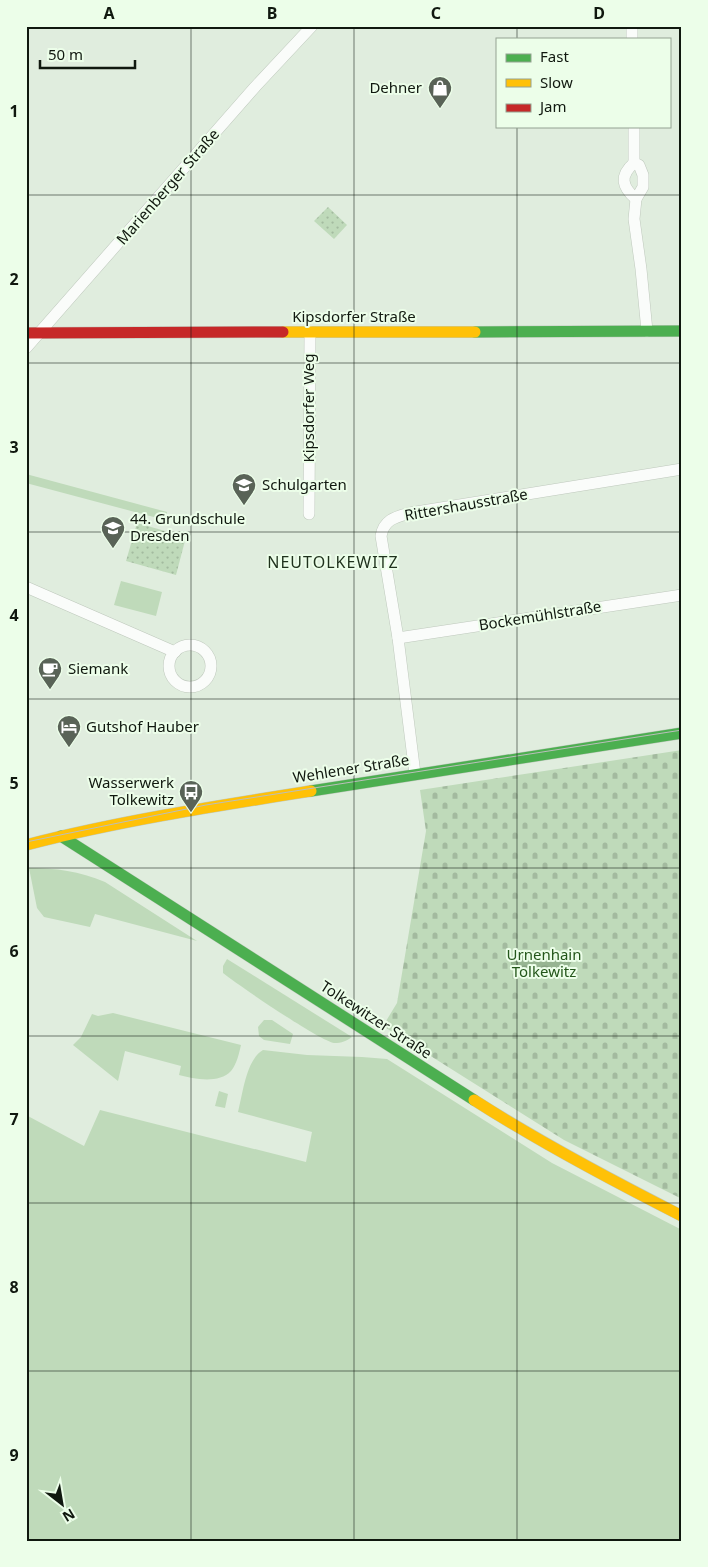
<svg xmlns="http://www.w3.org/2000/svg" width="708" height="1567" font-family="'Noto Sans',sans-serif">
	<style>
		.grass { fill: #bfdaba }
		.cemetery { fill: url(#cemetery-stones) }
		.park { fill: url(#park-dots) }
		.water { fill: url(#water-waves) }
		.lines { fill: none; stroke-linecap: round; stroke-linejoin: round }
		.street-casing { stroke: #bec8bc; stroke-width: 12 }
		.fast-casing { stroke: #bec8bc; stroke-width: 12 }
		.slow-casing { stroke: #bec8bc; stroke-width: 12 }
		.jam-casing { stroke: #bec8bc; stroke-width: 12 }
		.street { stroke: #fafcfa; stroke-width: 11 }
		.fast { stroke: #4caf50; stroke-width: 11 }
		.slow { stroke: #ffc107; stroke-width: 11 }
		.jam { stroke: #c62828; stroke-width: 11 }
		.tram { stroke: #bbbebb; stroke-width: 1 }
		.grid { fill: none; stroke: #10180f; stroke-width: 1; stroke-opacity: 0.55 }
		.labels { text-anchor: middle; stroke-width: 4; stroke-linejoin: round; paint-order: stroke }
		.poi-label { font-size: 15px; fill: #10180f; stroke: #ecfee9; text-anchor: start }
		.street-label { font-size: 15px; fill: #10180f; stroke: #ecfee9 }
		.park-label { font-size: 15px; fill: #23561a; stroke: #ecfee9 }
		.neighbourhood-label { font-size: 16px; letter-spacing: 1px; fill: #1f311c; stroke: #ecfee9 }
		.neatline { fill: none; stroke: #10180f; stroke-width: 2 }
		.grid-label { font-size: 16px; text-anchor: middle; font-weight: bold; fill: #10180f }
	</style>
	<defs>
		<pattern id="cemetery-stones" width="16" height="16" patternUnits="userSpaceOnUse" patternTransform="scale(1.25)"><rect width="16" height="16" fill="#bfdaba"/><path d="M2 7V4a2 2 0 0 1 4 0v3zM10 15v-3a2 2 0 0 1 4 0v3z" fill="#a3ba9f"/></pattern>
		<pattern id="park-dots" width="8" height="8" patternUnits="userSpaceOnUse" patternTransform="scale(1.25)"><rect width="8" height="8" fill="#bfdaba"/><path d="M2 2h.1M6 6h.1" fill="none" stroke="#a3ba9f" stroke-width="1.8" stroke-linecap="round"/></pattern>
		<pattern id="water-waves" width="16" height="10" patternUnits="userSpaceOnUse" patternTransform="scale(1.25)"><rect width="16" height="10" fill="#97b592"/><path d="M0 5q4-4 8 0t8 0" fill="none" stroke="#819b7d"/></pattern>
	</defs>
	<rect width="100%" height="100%" fill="#e0edde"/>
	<g class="grass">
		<path d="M 26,474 L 167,512 L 165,520 L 26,483 Z"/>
		<path d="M 121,581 L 162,592 L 156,616 L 114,605 Z"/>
		<path d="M 29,868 C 56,868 79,871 105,882 L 197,941 L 95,914 L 90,927 L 44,917 L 37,908 Z"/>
		<path d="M 227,959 L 336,1027 L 352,1037 C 346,1041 342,1043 334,1043 C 320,1041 238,985 223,973 L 223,966 Z"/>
		<path d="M 113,1013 L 241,1045 C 239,1053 237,1064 231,1071 C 219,1084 194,1079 179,1075 L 181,1066 L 125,1051 L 118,1081 L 73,1045 L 81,1037 L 92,1014 L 98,1016 Z"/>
		<path d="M 264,1020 L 272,1020 L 293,1034 L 290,1044 L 264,1040 L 259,1036 L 258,1027 Z"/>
		<path d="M 263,1050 L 307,1055 L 362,1057 L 387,1059 L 552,1163 L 682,1230 L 682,1541 L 26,1541 L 26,1115 L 84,1146 L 100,1110 L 306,1162 L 312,1132 L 238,1112 C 243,1093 246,1060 263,1050 Z"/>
		<path d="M 219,1091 L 228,1094 L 225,1108 L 215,1106 Z"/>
	</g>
	<path class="cemetery" d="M 682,750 L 682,1199 L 564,1140 L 383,1026 L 397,1003 L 426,831 L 420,790 Z"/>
	<g class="park">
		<path d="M 328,207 L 347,225 L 334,239 L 314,221 Z"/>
		<path d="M 137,523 L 186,537 L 176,575 L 126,561 Z"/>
	</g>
	<path class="water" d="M 567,954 L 568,957 L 570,957 L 572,961 L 568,968 L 514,969 L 514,966 L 511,965 L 511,959 L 514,958 L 514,955 Z"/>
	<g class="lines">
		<g class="street-casing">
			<g id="street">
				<path d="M 632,39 L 632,26"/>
				<path d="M 634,126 L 634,163"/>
				<path d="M 634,163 L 639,165 L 643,175 L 643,187 L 636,199 L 634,219 L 641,269 L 647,331"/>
				<path d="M 634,163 C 619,176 622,187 636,199"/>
				<path d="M 26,348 L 255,87 L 312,26"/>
				<path d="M 309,514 L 310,332"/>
				<path d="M 26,587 L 175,652"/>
				<path d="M 398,638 L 682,595"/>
				<circle cx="190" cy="666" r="21"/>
				<path d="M 415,774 L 398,638 L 381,536 C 384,519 396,517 410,513 L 682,469"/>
			</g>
		</g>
		<g class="fast-casing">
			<g id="fast">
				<path d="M 475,332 L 682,331"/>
				<path d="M 311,791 L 682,733"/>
				<path d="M 61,836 L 474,1100"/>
			</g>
		</g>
		<g class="slow-casing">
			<g id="slow">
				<path d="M 283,332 L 475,332"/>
				<path d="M 26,845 C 119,821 216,806 311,791"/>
				<path d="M 474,1100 C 541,1143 611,1180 682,1216"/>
			</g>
		</g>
		<g class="jam-casing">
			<path id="jam" d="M 26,333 L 283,332"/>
		</g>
		<use href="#street" class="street"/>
		<use href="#fast" class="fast"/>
		<use href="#slow" class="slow"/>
		<use href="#jam" class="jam"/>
		<path class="tram" d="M 26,842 L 206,805 L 682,730"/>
	</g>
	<path class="grid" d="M 191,26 L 191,1541M 354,26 L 354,1541M 517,26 L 517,39M 517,126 L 517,1541M 26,195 L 682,195M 26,363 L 682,363M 26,532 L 682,532M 26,699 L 682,699M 26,868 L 682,868M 26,1036 L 682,1036M 26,1203 L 682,1203M 26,1371 L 682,1371"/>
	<defs>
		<g id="shop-pin" transform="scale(1.25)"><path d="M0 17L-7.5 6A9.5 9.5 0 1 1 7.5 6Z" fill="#596357" stroke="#ecfee9"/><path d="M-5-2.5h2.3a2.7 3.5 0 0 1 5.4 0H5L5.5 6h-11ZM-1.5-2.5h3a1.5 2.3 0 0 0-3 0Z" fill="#fff"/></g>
		<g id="school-pin" transform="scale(1.25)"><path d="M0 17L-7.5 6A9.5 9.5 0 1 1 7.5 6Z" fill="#596357" stroke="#ecfee9"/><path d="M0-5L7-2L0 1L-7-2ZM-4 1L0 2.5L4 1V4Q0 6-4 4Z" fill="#fff"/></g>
		<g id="cafe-pin" transform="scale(1.25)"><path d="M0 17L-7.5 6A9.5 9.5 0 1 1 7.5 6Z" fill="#596357" stroke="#ecfee9"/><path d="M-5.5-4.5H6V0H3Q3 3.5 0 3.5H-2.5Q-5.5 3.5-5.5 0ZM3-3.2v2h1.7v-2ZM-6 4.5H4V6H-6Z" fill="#fff"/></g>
		<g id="hotel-pin" transform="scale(1.25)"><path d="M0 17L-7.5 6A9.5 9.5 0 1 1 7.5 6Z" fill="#596357" stroke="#ecfee9"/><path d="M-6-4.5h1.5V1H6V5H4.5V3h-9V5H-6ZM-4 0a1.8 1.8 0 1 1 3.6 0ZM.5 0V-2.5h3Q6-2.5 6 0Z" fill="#fff"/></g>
		<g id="bus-pin" transform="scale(1.25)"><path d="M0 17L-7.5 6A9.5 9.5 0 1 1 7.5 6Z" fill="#596357" stroke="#ecfee9"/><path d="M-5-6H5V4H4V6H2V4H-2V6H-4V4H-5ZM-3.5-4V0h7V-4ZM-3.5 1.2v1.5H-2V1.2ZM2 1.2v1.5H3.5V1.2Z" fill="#fff"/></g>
	</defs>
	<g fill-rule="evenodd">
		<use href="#shop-pin" x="440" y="88"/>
		<use href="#school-pin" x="244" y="485"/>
		<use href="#school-pin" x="113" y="528"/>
		<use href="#cafe-pin" x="50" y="669"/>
		<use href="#hotel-pin" x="69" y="727"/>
		<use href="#bus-pin" x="191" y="792"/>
	</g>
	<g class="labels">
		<g class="poi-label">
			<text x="422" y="93" text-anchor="end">Dehner</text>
			<text x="262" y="490">Schulgarten</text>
			<text x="130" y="524">44. Grundschule<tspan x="130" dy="17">Dresden</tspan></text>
			<text x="68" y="674">Siemank</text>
			<text x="86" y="732">Gutshof Hauber</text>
			<text x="174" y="788" text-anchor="end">Wasserwerk<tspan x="174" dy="17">Tolkewitz</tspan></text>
		</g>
		<g class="street-label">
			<text transform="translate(168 187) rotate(-49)" y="5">Marienberger Straße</text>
			<text x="354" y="322">Kipsdorfer Straße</text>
			<text transform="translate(309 408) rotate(-90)" y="5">Kipsdorfer Weg</text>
			<text transform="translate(466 505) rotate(-10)" y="5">Rittershausstraße</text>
			<text transform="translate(540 616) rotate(-9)" y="5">Bockemühlstraße</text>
			<text transform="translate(351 769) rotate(-9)" y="5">Wehlener Straße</text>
			<text transform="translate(376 1020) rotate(33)" y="5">Tolkewitzer Straße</text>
		</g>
		<g class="park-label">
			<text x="544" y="960">Urnenhain<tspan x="544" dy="17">Tolkewitz</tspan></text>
		</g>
		<g class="neighbourhood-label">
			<text x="333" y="568">NEUTOLKEWITZ</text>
		</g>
	</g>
	<rect width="708" height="1567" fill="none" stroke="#ecfee9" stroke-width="55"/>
	<rect x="496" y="38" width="175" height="90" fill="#ecfee9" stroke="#94a292"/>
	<rect x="506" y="54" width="25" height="8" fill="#4caf50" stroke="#94a292"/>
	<text x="540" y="62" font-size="15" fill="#10180f">Fast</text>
	<rect x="506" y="79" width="25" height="8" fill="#ffc107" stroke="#94a292"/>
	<text x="540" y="88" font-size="15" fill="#10180f">Slow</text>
	<rect x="506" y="104" width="25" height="8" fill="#c62828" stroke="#94a292"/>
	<text x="540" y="112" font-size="15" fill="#10180f">Jam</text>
	<g transform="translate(62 1504) rotate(149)" stroke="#ecfee9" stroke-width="4" paint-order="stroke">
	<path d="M0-4L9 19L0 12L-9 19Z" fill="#10180f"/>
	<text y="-8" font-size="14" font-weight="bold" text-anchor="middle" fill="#10180f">N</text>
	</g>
	<path d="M40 60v8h95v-8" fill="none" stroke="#10180f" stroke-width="2.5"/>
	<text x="48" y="60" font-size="15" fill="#10180f" stroke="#ecfee9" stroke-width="4" paint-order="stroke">50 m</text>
	<rect x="28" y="28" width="652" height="1512" class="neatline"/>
	<g class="grid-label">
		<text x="109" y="19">A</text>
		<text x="272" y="19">B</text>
		<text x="436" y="19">C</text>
		<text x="599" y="19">D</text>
		<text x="14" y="117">1</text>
		<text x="14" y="285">2</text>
		<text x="14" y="453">3</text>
		<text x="14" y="621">4</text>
		<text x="14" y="789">5</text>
		<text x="14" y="957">6</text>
		<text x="14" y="1125">7</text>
		<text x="14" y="1293">8</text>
		<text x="14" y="1461">9</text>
	</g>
</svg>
